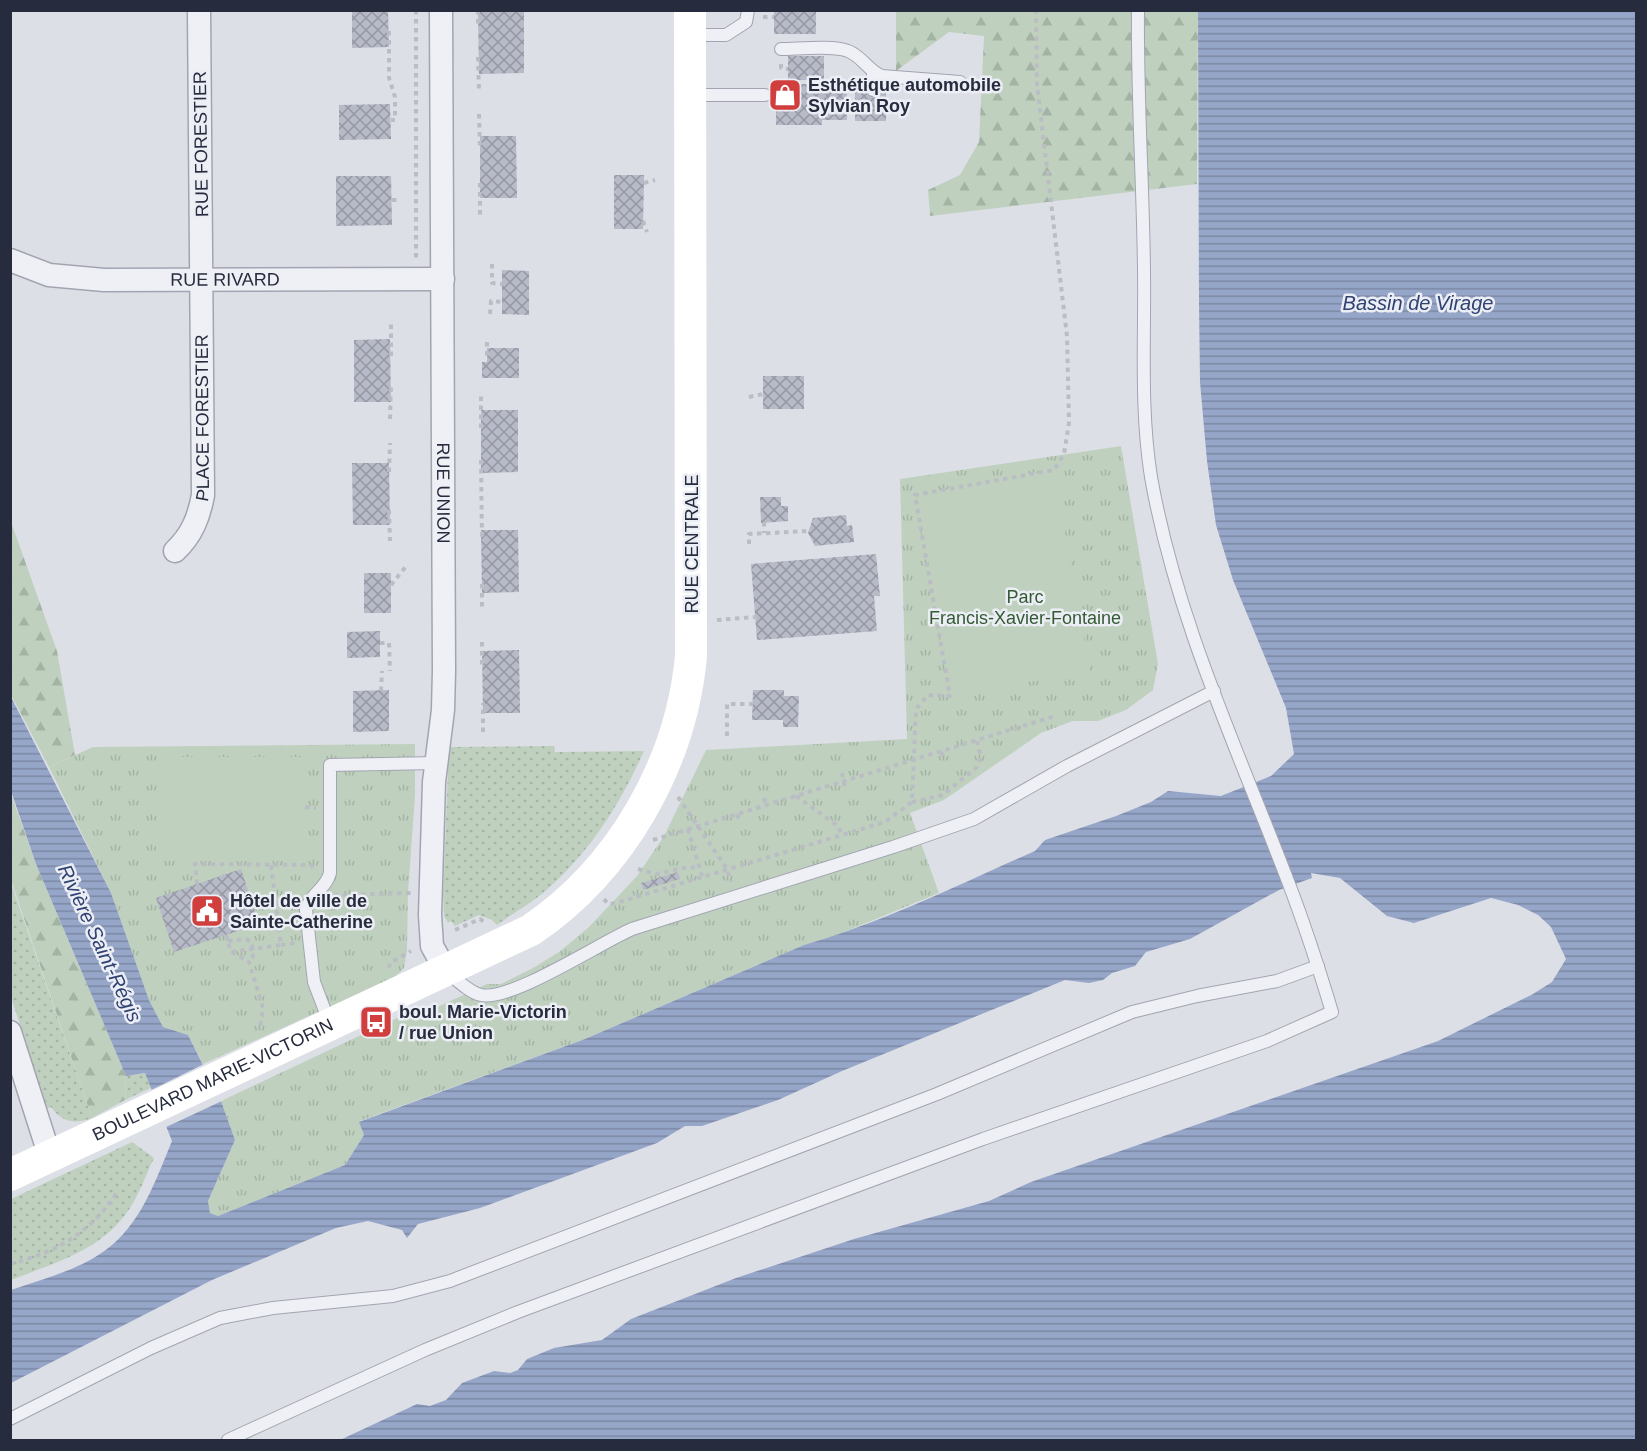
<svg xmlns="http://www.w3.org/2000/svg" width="1647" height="1451" font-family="Helvetica,sans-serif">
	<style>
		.grass { fill: url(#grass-dots) }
		.forest { fill: url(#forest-firs) }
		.park { fill: url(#park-tufts) }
		.pitch { fill: #bfd1be }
		.water { fill: url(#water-rules) }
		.pier { fill: #dddfe7 }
		.building { fill: url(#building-cross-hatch) }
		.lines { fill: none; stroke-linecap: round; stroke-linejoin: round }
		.lane-casing { stroke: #a2a5b1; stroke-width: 14 }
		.street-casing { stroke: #a2a5b1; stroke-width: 25 }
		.path { stroke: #bbbdc5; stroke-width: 4; stroke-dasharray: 4.5 4.5; stroke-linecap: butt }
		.lane { stroke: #eff0f5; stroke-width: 12 }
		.street { stroke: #eff0f5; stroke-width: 22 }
		.secondary { stroke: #fff; stroke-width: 32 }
		.labels { text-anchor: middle; stroke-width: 5; stroke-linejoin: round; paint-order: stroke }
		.poi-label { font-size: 18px; font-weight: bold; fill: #262b3e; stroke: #eceef5; text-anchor: start }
		.street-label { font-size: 18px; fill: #262b3e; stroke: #eceef5 }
		.park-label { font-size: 18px; fill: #345a33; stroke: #eceef5 }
		.water-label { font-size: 20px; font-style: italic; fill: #304272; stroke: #eceef5 }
	</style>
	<defs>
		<pattern id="grass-dots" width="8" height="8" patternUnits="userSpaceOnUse" patternTransform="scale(1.5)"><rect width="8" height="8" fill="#bfd1be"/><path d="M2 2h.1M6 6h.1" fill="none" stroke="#a4b4a4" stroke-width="1.8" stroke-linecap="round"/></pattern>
		<pattern id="forest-firs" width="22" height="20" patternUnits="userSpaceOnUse" patternTransform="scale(1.5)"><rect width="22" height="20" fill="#bfd1be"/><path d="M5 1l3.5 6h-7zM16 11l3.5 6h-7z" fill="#a4b4a4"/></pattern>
		<pattern id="park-tufts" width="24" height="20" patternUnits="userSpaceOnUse" patternTransform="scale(1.5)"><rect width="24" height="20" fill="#bfd1be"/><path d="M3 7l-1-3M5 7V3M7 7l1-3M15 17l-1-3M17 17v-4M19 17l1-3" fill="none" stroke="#a4b4a4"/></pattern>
		<pattern id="water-rules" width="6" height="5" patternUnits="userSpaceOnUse" patternTransform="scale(1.5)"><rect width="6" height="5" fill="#96a6c8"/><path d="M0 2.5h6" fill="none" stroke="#7a87a4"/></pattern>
		<pattern id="building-cross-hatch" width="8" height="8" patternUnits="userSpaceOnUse" patternTransform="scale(1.5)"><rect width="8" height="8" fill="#b7bac7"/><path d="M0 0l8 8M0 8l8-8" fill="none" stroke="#9597a3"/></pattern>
	</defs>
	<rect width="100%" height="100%" fill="#dddfe7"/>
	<g class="grass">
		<path d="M 554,746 L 555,752 L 644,751 C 620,805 588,855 543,893 C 528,905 512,914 497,925 L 492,920 L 479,915 L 455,926 L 451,921 L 448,923 L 444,916 L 443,894 L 449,747 Z"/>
		<path d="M 10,880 L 92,1118 C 75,1124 62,1123 51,1107 L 47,1108 L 11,997 Z"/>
		<path d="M 145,1073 L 151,1088 L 125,1100 L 126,1076 Z"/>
		<path d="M 132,1142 L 154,1158 C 146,1174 140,1193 130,1208 C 102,1251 56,1262 11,1280 L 11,1199 Z"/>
	</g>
	<g class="forest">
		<path d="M 896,11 L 1198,11 L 1197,184 L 930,216 L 928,190 L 960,175 L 979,142 L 984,36 L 949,32 L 896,71 Z"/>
		<path d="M 10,519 L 57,651 L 75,755 L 49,767 L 11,695 Z"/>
		<path d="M 10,791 L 36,864 L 126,1076 L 125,1100 L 92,1118 L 11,880 Z"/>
	</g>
	<g class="park">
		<path d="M 1121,446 L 1158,664 L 1153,690 L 1126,710 L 1098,721 L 1073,721 L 1041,733 L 944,800 L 910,813 L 939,893 L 837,935 L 804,945 L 585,1039 L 360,1121 L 364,1135 L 345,1165 L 218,1216 L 210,1213 L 208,1201 L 235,1140 L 221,1101 L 414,1010 L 418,1016 L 487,984 L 501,984 L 533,968 L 559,952 L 589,927 L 637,876 L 664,836 L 706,750 L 907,739 L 900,479 Z"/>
		<path d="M 415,744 L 415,795 L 408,893 L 407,951 L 404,968 L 395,977 L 203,1064 L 188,1035 L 163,1027 L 149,1000 L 111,893 L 49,767 L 93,747 Z"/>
	</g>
	<g class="pitch">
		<path d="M 1054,470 L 1090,671 L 950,696 L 915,495 Z"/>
		<path d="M 157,757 L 305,757 L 305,861 L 156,861 Z"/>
	</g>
	<path class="water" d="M 1198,11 L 1636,11 L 1636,1440 L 340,1440 L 417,1404 L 430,1406 L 446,1400 L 462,1383 L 494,1371 L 510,1373 L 518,1370 L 527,1359 L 554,1348 L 602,1340 L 631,1319 L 736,1278 L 854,1239 L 989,1201 L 1031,1182 L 1438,1041 L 1533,994 L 1552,982 L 1566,959 L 1551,927 L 1538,915 L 1518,905 L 1491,898 L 1414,923 L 1387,916 L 1340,878 L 1311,873 L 1312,878 L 1279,890 L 1190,939 L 1146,952 L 1135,966 L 1112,973 L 1103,980 L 1089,983 L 1065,980 L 842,1071 L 778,1100 L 702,1126 L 685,1126 L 657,1143 L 480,1208 L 418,1224 L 407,1238 L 402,1230 L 368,1221 L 336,1228 L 212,1280 L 11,1383 L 11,1290 C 45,1278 84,1269 112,1245 C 143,1219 157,1177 172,1141 L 145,1073 L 126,1076 L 36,864 L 11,791 L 10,695 L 111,893 L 149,1000 L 163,1027 L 188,1035 L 221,1101 L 235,1140 L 208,1201 L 210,1213 L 218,1216 L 345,1165 L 364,1135 L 359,1122 L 585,1039 L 804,945 C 884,922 960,884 1035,851 L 1045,840 L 1116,816 L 1151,802 L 1168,791 L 1221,796 L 1271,776 L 1294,754 L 1286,708 L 1233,580 L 1216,525 L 1207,461 L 1200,382 L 1199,304 Z"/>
	<path class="pier" d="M 206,1063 L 224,1100 L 164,1128 L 149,1091 Z"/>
	<g class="building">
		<path d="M 352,10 L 388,10 L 389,47 L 352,48 Z"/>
		<rect x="774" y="10" width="42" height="24"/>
		<path d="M 478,11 L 524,11 L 524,73 L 479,74 Z"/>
		<rect x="788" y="56" width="36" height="24"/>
		<path d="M 776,84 L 824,84 L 824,90 L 847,90 L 847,120 L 822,120 L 822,125 L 776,125 Z"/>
		<rect x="855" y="90" width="31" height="31"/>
		<path d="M 390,104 L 391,139 L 339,140 L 339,105 Z"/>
		<path d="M 480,136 L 516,136 L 517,198 L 480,198 Z"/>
		<path d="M 614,175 L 644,175 L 643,229 L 614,229 Z"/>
		<path d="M 336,176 L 391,176 L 392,225 L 336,226 Z"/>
		<path d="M 502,270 L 529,271 L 529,315 L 502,314 Z"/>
		<path d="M 390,339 L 391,402 L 354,402 L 354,340 Z"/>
		<path d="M 487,348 L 519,348 L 519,378 L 482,378 L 482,362 L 487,362 Z"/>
		<rect x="763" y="376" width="41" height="33"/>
		<path d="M 481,410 L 518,410 L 518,472 L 481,473 Z"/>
		<path d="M 352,463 L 389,463 L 390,525 L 353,525 Z"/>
		<path d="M 760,497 L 781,497 L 781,506 L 788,506 L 788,521 L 761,523 Z"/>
		<path d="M 846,515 L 847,526 L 852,525 L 854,542 L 815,546 L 808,533 L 813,518 Z"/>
		<path d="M 481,530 L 518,530 L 519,592 L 482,593 Z"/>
		<path d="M 876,554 L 880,596 L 874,596 L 877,631 L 757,640 L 751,564 Z"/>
		<rect x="364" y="573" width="27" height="40"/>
		<path d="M 380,631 L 380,657 L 347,658 L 347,632 Z"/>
		<path d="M 519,650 L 520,713 L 483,713 L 482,651 Z"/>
		<path d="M 389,690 L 389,731 L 353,732 L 353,691 Z"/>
		<path d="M 753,690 L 784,690 L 784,696 L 799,696 L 798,727 L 783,727 L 783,720 L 752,720 Z"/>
		<path d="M 241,869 L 259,924 L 174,952 L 156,898 Z"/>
		<path d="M 678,872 L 680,879 L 643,890 L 641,883 Z"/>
	</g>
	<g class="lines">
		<g class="lane-casing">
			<g id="lane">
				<path d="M 691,35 L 726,35 L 746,22 L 748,10"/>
				<path d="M 781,49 C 798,49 833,45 848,51 C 862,56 868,71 882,76 L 960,82"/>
				<path d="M 873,90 L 873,73"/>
				<path d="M 692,95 L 765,95"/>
				<path d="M 447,972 C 457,980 469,992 481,995 C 510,1002 600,943 632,929 L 893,847 L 974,819 L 1067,766 L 1214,691"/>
				<path d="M 330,1024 L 314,982 L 306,910 C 310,894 326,889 330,873 L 330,765 L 436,763"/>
				<path d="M 10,1419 L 151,1348 L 220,1318 L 273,1308 L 393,1296 L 450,1281 L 937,1094 L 1132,1012 L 1197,996 L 1277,981 L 1318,966"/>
				<path d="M 228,1440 L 425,1350 L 518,1312 L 983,1139 L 1267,1041 L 1332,1012 C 1319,969 1305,926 1289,884 C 1238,750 1176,619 1151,477 C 1140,408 1145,339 1144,270 C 1143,183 1137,97 1138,10"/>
			</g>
		</g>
		<g class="street-casing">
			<g id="street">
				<path id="s1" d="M 441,10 L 444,671 L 443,710 L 434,782 L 430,915 L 432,946 L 446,971"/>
				<path id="s2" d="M 10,260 L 49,275 L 104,280 L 443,279"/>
				<path id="s3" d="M 175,551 C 192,535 199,517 203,495 L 199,10"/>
				<path d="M 10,1032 L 50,1157"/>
			</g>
		</g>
		<g class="path">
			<path d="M 416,10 L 416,260"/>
			<path d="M 478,10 L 478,26"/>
			<path d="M 763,17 L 774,17"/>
			<path d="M 389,31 L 389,78 L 395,97 L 395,120 L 391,120"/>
			<path d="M 478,57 L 479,90"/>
			<path d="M 781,64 L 781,68 L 788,69"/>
			<path d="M 479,114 L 480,150"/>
			<path d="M 480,183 L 480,217"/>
			<path d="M 644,183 L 655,180"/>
			<path d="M 392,200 L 398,200"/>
			<path d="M 643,221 L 647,232"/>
			<path d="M 492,264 L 492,283 L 502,284"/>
			<path d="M 490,314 L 491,301 L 502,302"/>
			<path d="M 487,342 L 487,356"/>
			<path d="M 391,356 L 391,321"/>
			<path d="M 749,397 L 763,394"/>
			<path d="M 390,419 L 391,384"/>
			<path d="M 481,428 L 481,395"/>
			<path d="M 481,460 L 482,541"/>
			<path d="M 389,472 L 390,443"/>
			<path d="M 389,510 L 390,541"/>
			<path d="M 764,522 L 764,533"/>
			<path d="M 749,544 L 749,534 L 809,531"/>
			<path d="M 482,584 L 482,611"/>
			<path d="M 391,585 L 407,565"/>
			<path d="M 717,620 L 755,617"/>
			<path d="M 482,642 L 482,665"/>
			<path d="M 380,643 L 389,643 L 390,671"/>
			<path d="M 381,691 L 382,671"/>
			<path d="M 483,732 L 483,703"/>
			<path d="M 727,736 L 727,704 L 753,704"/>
			<path d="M 941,752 L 944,757"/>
			<path d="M 842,773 L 845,788"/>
			<path d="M 796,796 L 838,826 L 842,835"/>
			<path d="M 678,797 L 727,869 L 731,882"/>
			<path d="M 764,798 L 766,805"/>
			<path d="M 912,802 L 943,795 L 977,767 L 981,758 L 977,741"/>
			<path d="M 305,807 L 316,808"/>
			<path d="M 737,814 L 739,820"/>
			<path d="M 688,829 L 702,876"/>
			<path d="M 653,840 L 1055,716"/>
			<path d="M 638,869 L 656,874 L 683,868 L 699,867"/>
			<path d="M 197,884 L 195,864 L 311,865 L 313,868"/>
			<path d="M 334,895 L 411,893"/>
			<path d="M 604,899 L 608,904 L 616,903 L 885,822 L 912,802 L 916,709 L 928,695 L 950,696 L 915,495 L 1054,470 L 1064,454 L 1069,423 L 1067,336 L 1037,85 L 1036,10"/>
			<path d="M 455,930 L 480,919 L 487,924"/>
			<path d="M 226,935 L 231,952 L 281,945 L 271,865"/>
			<path d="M 228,941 L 246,939 L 252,943 L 253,956 L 249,962"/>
			<path d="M 281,945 L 295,943"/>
			<path d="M 232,952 L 249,962 L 263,1008 L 260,1029"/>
			<path d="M 389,968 L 390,963 L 411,951"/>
			<path d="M 10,1264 C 59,1251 88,1234 117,1193"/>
		</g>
		<use href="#lane" class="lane"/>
		<use href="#street" class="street"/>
		<path class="secondary" id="s4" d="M 10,1175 L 531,930 C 621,869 681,764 691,656 L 690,10"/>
	</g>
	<defs>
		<g id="shop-square" transform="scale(1.725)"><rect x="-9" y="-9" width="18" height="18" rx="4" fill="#d03f3d" stroke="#eceef5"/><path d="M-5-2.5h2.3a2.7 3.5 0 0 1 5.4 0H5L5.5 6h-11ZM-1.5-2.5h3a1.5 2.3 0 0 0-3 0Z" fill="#fff"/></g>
		<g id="civic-square" transform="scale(1.725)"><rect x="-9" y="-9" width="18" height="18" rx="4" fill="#d03f3d" stroke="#eceef5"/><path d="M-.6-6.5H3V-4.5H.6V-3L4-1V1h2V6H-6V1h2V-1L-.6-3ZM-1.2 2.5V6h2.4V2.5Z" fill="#fff"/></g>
		<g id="bus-square" transform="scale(1.725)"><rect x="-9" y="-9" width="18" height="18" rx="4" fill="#d03f3d" stroke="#eceef5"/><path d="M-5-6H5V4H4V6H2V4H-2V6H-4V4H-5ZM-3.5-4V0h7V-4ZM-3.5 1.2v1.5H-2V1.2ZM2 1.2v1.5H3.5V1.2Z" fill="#fff"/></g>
	</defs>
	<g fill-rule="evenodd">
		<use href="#shop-square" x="785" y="95"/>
		<use href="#civic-square" x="207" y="911"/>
		<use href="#bus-square" x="376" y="1022"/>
	</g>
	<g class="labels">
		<g class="poi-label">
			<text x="808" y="91">Esthétique automobile<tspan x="808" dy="21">Sylvian Roy</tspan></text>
			<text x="230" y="907">Hôtel de ville de<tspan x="230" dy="21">Sainte-Catherine</tspan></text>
			<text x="399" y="1018">boul. Marie-Victorin<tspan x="399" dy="21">/ rue Union</tspan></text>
		</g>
		<g class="street-label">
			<text transform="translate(201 144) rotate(-91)" y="6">RUE FORESTIER</text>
			<text dy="6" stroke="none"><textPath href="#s2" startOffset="218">RUE RIVARD</textPath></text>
			<text dy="6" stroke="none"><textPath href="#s3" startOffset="141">PLACE FORESTIER</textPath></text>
			<text dy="6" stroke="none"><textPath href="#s1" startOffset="483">RUE UNION</textPath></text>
			<text transform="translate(692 544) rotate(-90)" y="6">RUE CENTRALE</text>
			<text dy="6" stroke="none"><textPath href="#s4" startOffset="224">BOULEVARD MARIE-VICTORIN</textPath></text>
		</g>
		<g class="park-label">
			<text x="1025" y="603">Parc<tspan x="1025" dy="21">Francis-Xavier-Fontaine</tspan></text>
		</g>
		<g class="water-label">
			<text x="1418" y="310">Bassin de Virage</text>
			<text transform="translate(100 943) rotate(65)" y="7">Rivière Saint-Régis</text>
		</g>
	</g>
	<rect width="1647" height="1451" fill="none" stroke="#262b3e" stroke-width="24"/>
</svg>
